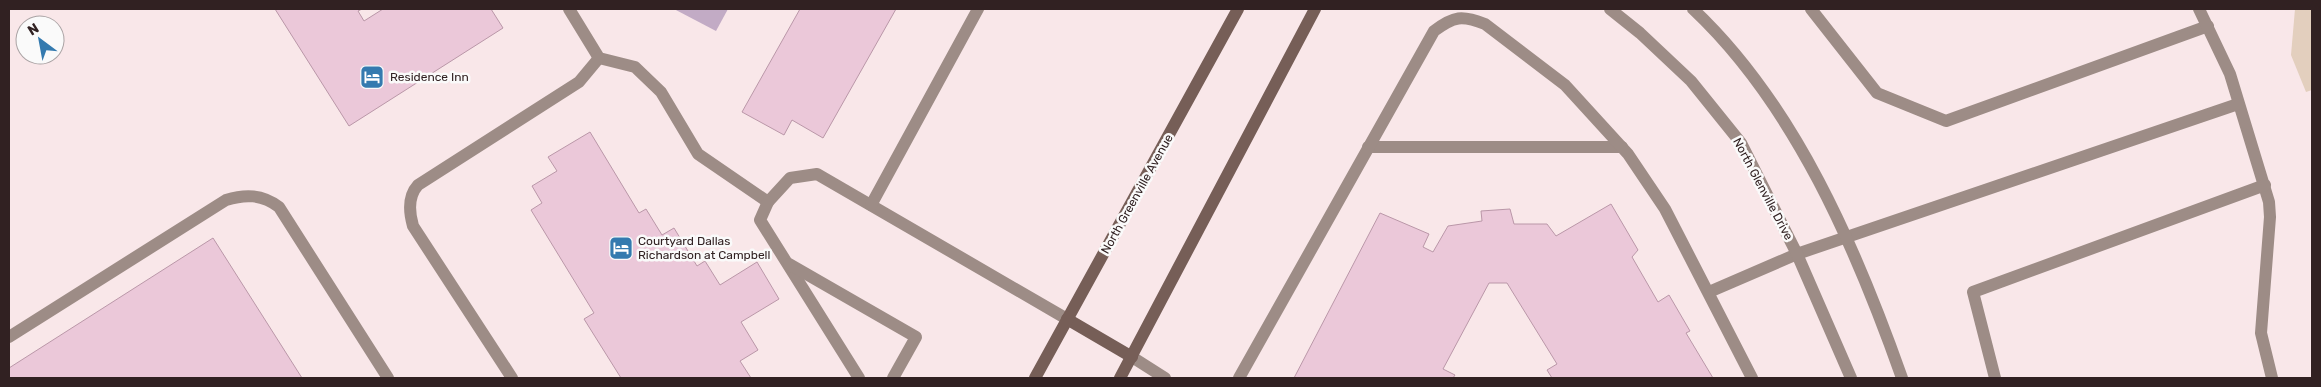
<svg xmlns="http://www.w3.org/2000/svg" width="2321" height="387" font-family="Rubik,sans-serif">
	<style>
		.green { fill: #e3cfbe }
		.water { fill: #c2abc5 }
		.building { fill: #ebc8d9; stroke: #ba97a8 }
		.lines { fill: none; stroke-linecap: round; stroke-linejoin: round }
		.service { stroke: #9d8c86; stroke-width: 12 }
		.tertiary { stroke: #9d8c86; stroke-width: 12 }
		.secondary { stroke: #765e57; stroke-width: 12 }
		.labels { text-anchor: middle; stroke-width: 5; stroke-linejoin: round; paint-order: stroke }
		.poi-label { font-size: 12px; fill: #312122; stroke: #fafafa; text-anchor: start }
		.street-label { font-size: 12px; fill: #312122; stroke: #fafafa }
	</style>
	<rect width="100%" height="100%" fill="#f9e7e9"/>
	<path class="green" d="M 2295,9 L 2312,9 L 2312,90 L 2306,92 L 2291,55 Z"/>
	<path class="water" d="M 674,9 L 728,9 L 716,31 Z"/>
	<g class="building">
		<path d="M 275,9 L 362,9 L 358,11 L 364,21 L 383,9 L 491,9 L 503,28 L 349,126 Z"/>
		<path d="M 800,9 L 896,9 L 823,138 L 792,120 L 784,135 L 742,112 Z"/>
		<path d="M 590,132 L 639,213 L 646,209 L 662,235 L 674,228 L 697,266 L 705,261 L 720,285 L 757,262 L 779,299 L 741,322 L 758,350 L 740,361 L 751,378 L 621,378 L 584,319 L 594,313 L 531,210 L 542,203 L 532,186 L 557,171 L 548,157 Z"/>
		<path d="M 1611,204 L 1638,250 L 1632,257 L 1658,302 L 1669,295 L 1690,331 L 1686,333 L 1713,378 L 1552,378 L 1547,370 L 1557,364 L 1507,283 L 1489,283 L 1443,369 L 1455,375 L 1453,378 L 1294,378 L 1380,213 L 1429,234 L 1423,247 L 1433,252 L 1448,226 L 1482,221 L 1481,211 L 1510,209 L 1514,224 L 1547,224 L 1556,236 Z"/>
		<path d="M 213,238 L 302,378 L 9,378 L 9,368 Z"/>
	</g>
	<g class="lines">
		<g class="service">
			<path d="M 569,9 L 599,58 L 635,67 L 661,92 L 698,154 L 768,202 L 790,178 L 817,174 L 1067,319"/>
			<path d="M 1811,9 L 1877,93 L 1946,121 L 2208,26"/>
			<path d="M 2199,9 L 2230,74 L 2269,202 L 2270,217 L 2261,333 L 2272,378"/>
			<path d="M 1368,147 L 1622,147"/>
			<path d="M 768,202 L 760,220 L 859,378"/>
			<path d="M 871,205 L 978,9"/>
			<path d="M 789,264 L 916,337 L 893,378"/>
			<path d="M 1709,292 L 1797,254 L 2238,104"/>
			<path d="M 9,337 L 226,200 C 245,194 262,194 279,207 L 388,378"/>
			<path d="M 1132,357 L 1165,378"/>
			<path d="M 512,378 L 413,226 C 409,212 408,196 418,185 L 579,82 L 599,58"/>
			<path d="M 1239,378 L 1434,31 C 1454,16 1462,15 1485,24 L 1565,85 L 1628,154 L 1665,209 L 1752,378"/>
			<path d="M 1995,378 L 1973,292 L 2265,185"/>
		</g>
		<g class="tertiary">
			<path d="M 1610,9 L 1640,33 L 1691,81 L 1741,143 L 1797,254 L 1851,378"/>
			<path d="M 1693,9 C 1795,105 1856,248 1902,378"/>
		</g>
		<g class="secondary">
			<path d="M 1067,319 L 1132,357"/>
			<path d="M 1035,378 L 1238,9"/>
			<path d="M 1120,378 L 1315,9"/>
		</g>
	</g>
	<defs>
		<g id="hotel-square" transform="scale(1.25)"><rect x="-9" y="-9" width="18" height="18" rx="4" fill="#347aaf" stroke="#fafafa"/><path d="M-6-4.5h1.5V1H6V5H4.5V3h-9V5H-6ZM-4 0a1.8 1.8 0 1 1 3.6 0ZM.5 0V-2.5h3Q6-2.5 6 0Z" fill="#fff"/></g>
	</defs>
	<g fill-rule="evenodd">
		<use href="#hotel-square" x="372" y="77"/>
		<use href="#hotel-square" x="621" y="248"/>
	</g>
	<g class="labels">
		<g class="poi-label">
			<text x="390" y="81">Residence Inn</text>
			<text x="638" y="245">Courtyard Dallas<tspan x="638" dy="14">Richardson at Campbell</tspan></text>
		</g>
		<g class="street-label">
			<text transform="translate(1763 189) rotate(62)" y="4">North Glenville Drive</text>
			<text transform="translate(1137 194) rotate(-61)" y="4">North Greenville Avenue</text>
		</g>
	</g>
	<rect width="2321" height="387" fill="none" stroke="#312122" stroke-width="20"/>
	<g transform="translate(40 40) rotate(328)"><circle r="24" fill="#fafafa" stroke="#aaa3a4"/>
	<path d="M0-4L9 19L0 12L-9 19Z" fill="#347aaf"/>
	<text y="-8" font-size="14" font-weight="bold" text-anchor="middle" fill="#312122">N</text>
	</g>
</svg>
